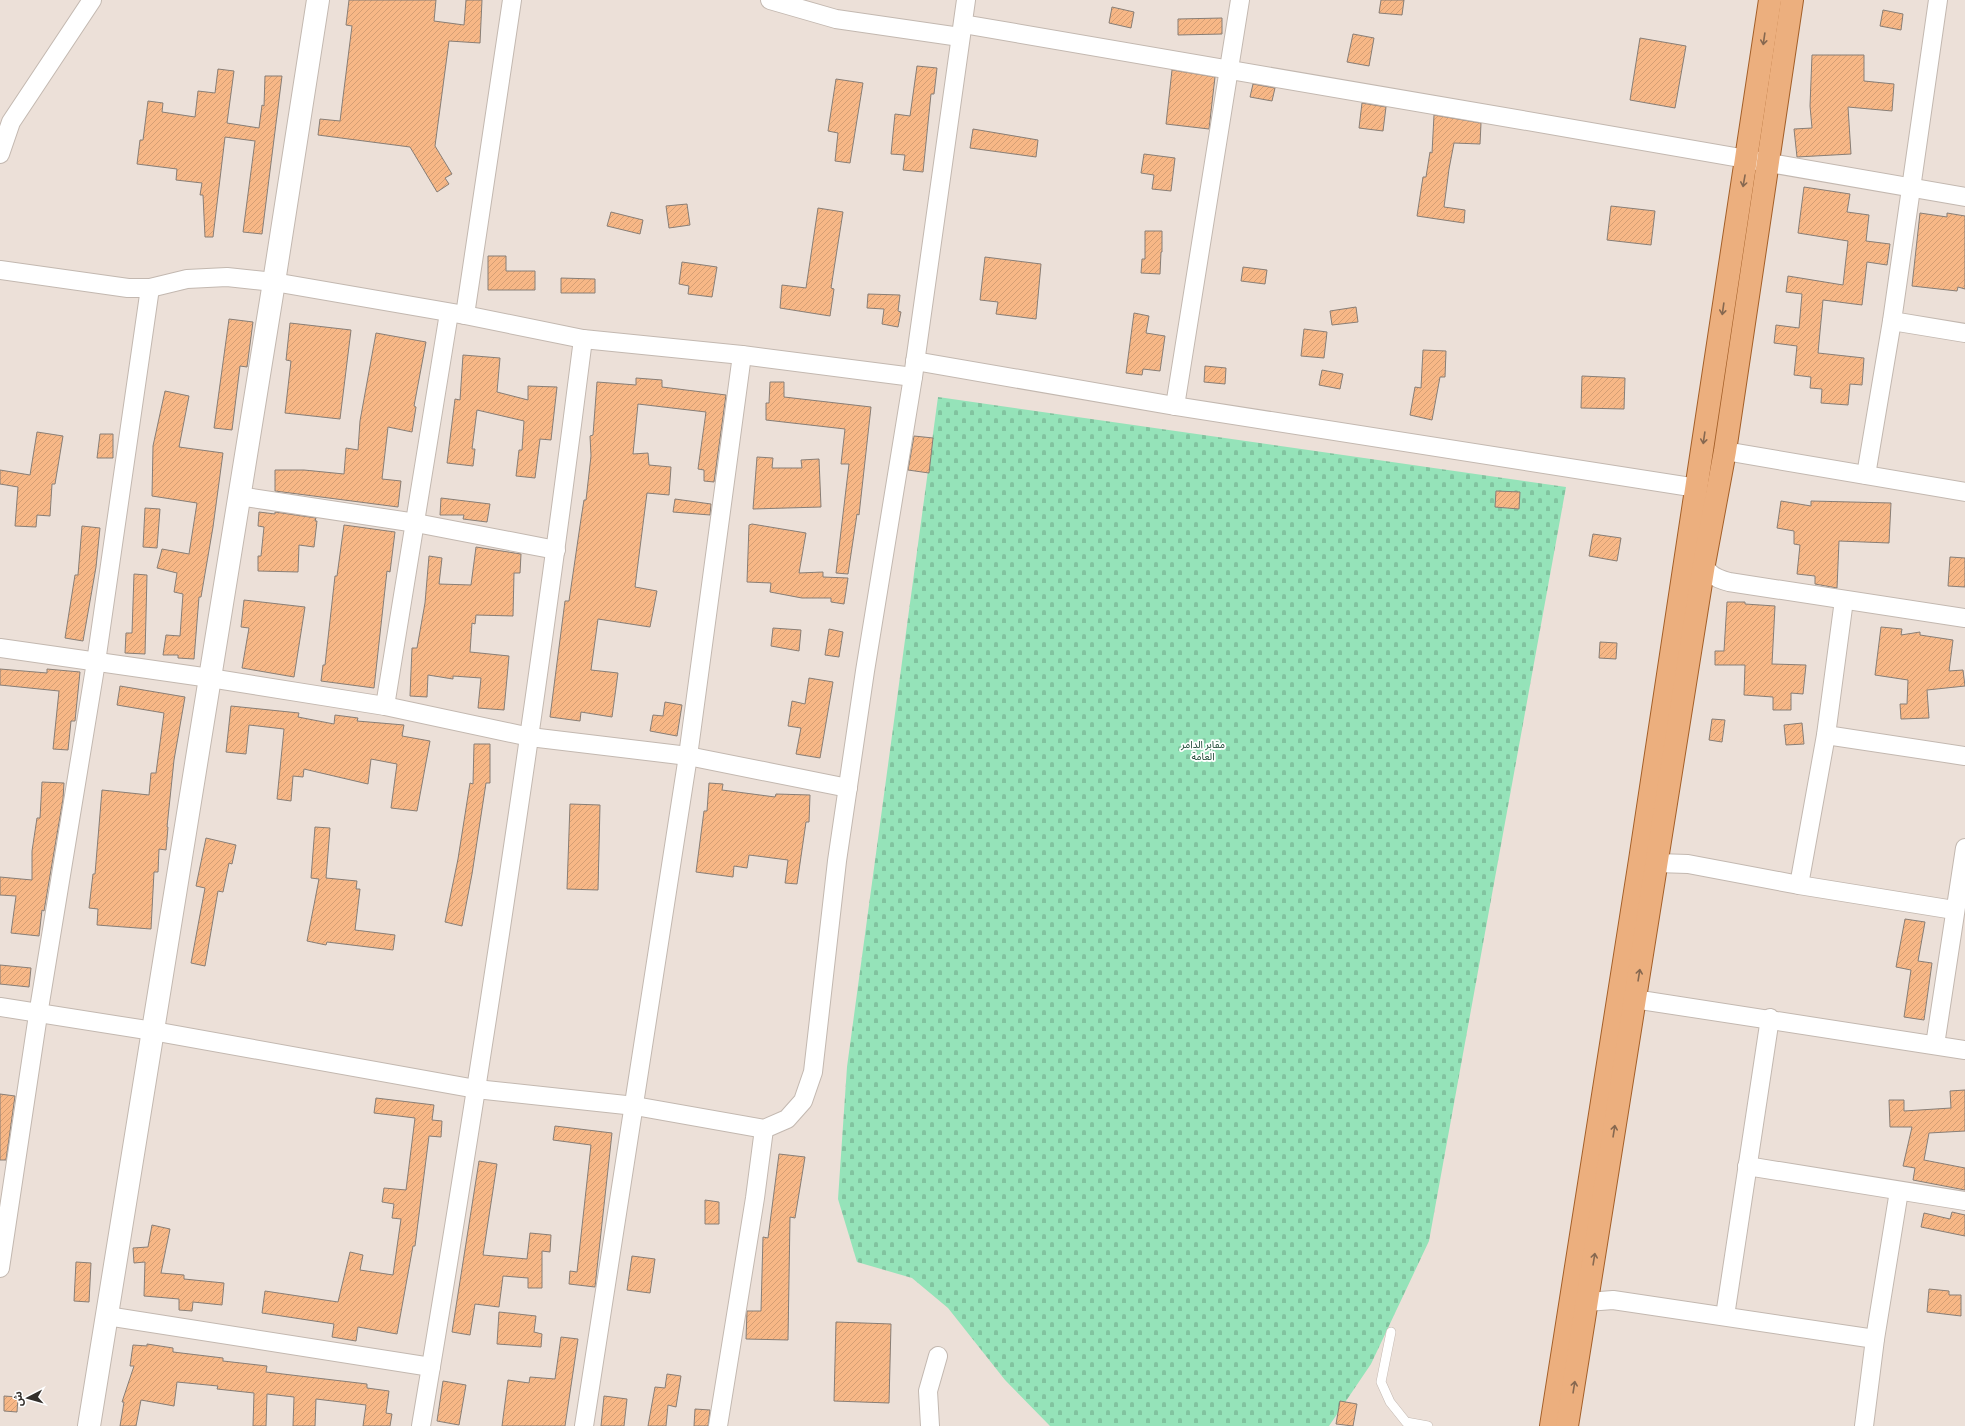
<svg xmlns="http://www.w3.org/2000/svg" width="1965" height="1426" font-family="Signika,'Noto Sans Arabic',sans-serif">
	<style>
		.cemetery { fill: url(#cemetery-stones) }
		.building { fill: url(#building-hatch); stroke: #887e76 }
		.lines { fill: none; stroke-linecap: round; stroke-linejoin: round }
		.service-casing { stroke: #c3b8b0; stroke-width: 10 }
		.minor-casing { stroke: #c3b8b0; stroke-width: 20 }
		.tertiary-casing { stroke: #c3b8b0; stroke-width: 24 }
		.primary-casing { stroke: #a35f29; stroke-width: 24 }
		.service { stroke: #fff; stroke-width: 9 }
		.minor { stroke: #fff; stroke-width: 18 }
		.tertiary { stroke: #fff; stroke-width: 22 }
		.primary { stroke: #ecaf7e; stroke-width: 22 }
		.oneway { stroke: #866850 }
		.labels { text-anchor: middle; stroke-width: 3.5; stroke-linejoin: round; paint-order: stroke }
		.park-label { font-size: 10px; fill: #194530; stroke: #fff }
	</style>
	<defs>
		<pattern id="cemetery-stones" width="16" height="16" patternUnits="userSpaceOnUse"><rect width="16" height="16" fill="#95e3b9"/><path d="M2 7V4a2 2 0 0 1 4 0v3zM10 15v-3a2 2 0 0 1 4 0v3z" fill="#81c39f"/></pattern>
		<pattern id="building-hatch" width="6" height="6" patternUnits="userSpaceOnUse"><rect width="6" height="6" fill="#f7b786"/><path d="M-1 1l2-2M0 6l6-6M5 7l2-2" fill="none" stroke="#d49e74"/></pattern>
	</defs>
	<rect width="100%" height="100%" fill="#ece0d8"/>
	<path class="cemetery" d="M 938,397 L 1566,487 L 1429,1241 L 1371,1364 L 1329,1426 L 1050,1426 L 1005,1380 L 948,1308 L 912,1278 L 857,1262 L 838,1199 L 847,1067 Z"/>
	<g class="building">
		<path d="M 349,0 L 436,0 L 434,21 L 464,25 L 466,0 L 482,0 L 480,43 L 449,41 L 435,146 L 452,174 L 445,178 L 449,184 L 437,192 L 410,147 L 318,135 L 320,119 L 340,121 L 352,26 L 346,25 Z"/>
		<path d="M 1381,0 L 1404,0 L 1402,15 L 1379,13 Z"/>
		<path d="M 1112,7 L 1134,12 L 1131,28 L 1109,23 Z"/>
		<path d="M 1883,10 L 1903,14 L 1901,30 L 1880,26 Z"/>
		<path d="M 1222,18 L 1222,34 L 1178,35 L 1178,19 Z"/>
		<path d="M 1353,34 L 1374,38 L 1369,66 L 1347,62 Z"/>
		<path d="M 1640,38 L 1686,46 L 1675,108 L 1630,100 Z"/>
		<path d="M 1812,55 L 1864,55 L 1864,81 L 1894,84 L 1892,111 L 1848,107 L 1851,154 L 1797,157 L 1794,129 L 1812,128 L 1810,106 Z"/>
		<path d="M 917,66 L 937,68 L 934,94 L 931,94 L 923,172 L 903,170 L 905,155 L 891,154 L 895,114 L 910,116 Z"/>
		<path d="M 218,69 L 234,71 L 227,123 L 259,128 L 262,105 L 264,106 L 265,76 L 282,76 L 262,234 L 243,232 L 255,141 L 225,137 L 213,237 L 205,237 L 203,195 L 200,195 L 202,183 L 176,180 L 177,169 L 137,164 L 140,140 L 143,140 L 148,101 L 163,103 L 162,112 L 195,117 L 198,91 L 215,93 Z"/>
		<path d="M 1172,70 L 1215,77 L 1209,129 L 1166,124 Z"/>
		<path d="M 836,79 L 863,83 L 850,163 L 835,161 L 838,133 L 828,131 Z"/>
		<path d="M 1253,84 L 1275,88 L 1272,101 L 1250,97 Z"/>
		<path d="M 1362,103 L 1386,107 L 1383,131 L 1359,128 Z"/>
		<path d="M 1434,115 L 1481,123 L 1480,144 L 1454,143 L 1449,169 L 1444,207 L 1465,210 L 1464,223 L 1417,216 L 1423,177 L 1426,177 L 1430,152 L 1432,153 Z"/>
		<path d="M 973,129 L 1038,140 L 1036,157 L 970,148 Z"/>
		<path d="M 1144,154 L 1175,158 L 1171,191 L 1152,189 L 1154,175 L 1141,173 Z"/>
		<path d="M 1804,187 L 1850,194 L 1847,212 L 1869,215 L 1866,241 L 1890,244 L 1887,265 L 1867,262 L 1862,305 L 1823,300 L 1818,353 L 1864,358 L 1862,385 L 1850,384 L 1848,405 L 1821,403 L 1822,389 L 1810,388 L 1811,377 L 1794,375 L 1797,346 L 1774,343 L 1776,325 L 1799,328 L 1802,294 L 1786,292 L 1788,276 L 1843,285 L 1848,241 L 1798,233 Z"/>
		<path d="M 687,204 L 690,225 L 669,228 L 666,206 Z"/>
		<path d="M 1611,206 L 1655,211 L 1651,245 L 1607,240 Z"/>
		<path d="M 818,208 L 843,212 L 831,288 L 834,289 L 830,316 L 780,308 L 782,285 L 806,288 Z"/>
		<path d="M 611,212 L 643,220 L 640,234 L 607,226 Z"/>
		<path d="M 1920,213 L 1947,217 L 1947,213 L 1965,216 L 1965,289 L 1958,287 L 1957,291 L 1912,286 Z"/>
		<path d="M 1145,231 L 1162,231 L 1162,252 L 1161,252 L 1160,274 L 1141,273 L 1142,259 L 1145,259 Z"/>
		<path d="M 488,256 L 506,256 L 506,271 L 535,271 L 535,290 L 488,290 Z"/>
		<path d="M 985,257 L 1041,264 L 1036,319 L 996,314 L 998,302 L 980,300 Z"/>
		<path d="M 682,262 L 717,267 L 712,297 L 688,294 L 689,286 L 679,284 Z"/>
		<path d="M 1243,267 L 1267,270 L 1265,284 L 1241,281 Z"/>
		<path d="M 561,278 L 595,279 L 595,293 L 561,293 Z"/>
		<path d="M 868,294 L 900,295 L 898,311 L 901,312 L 898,327 L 882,324 L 884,309 L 867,308 Z"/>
		<path d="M 1356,307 L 1358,322 L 1332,325 L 1330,311 Z"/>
		<path d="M 1134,313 L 1149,316 L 1146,333 L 1165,336 L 1160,371 L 1143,369 L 1142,375 L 1126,373 Z"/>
		<path d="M 229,319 L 253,322 L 247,367 L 240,366 L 232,430 L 214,428 Z"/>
		<path d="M 290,323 L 351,330 L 340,419 L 285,413 L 291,361 L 286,360 Z"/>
		<path d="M 1304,329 L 1327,332 L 1324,358 L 1301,356 Z"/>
		<path d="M 376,333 L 426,342 L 414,406 L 416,407 L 412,432 L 388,427 L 382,479 L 401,481 L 398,507 L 275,491 L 275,470 L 304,470 L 344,474 L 346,448 L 358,450 L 360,421 Z"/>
		<path d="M 1423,350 L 1446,351 L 1445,377 L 1440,377 L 1432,420 L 1410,415 L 1415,387 L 1421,388 Z"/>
		<path d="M 463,355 L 500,358 L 497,392 L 528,400 L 528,386 L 557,387 L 551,440 L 540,439 L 535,478 L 516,476 L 519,450 L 522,450 L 524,421 L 477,410 L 472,449 L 475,449 L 473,466 L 447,463 L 455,399 L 460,400 Z"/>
		<path d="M 1205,366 L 1226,368 L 1225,384 L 1204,382 Z"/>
		<path d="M 1322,370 L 1343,374 L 1340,389 L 1319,385 Z"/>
		<path d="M 1582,376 L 1625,378 L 1624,409 L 1581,408 Z"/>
		<path d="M 636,378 L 662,380 L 662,387 L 726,395 L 714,482 L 704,481 L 704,470 L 698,469 L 706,412 L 638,404 L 633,454 L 648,453 L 649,465 L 671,467 L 669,495 L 647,493 L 635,587 L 657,591 L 650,627 L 598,619 L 591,670 L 618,673 L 612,717 L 581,712 L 580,721 L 550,717 L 565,601 L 569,601 L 581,519 L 584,500 L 586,500 L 591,456 L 590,436 L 593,435 L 597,382 L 636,385 Z"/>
		<path d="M 770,382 L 784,382 L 784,397 L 871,407 L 859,515 L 857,514 L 848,574 L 836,573 L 849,464 L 841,464 L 845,429 L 766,420 L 766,403 L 769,403 Z"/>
		<path d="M 165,391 L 189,396 L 179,447 L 223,453 L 213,527 L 201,597 L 199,597 L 194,659 L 178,658 L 178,655 L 163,655 L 166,635 L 180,636 L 183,594 L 174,592 L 177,573 L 157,568 L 162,549 L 189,554 L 197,503 L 152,496 L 153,446 Z"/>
		<path d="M 37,432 L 63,436 L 55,484 L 52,484 L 50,516 L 37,515 L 36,527 L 15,526 L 18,487 L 0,484 L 0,470 L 30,475 Z"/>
		<path d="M 100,434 L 113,434 L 113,458 L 97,458 Z"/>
		<path d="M 914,436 L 933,438 L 929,473 L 908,470 Z"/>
		<path d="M 757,457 L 773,458 L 772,468 L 802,468 L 801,460 L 819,459 L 821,507 L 753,509 Z"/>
		<path d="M 1496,491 L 1520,492 L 1519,509 L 1495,507 Z"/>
		<path d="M 441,498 L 490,504 L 487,522 L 463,519 L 464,515 L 440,515 Z"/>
		<path d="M 675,499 L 711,504 L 710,515 L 673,512 Z"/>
		<path d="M 1781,501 L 1811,506 L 1811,501 L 1891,503 L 1889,543 L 1839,541 L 1837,588 L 1815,584 L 1815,576 L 1797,574 L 1800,545 L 1794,544 L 1794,531 L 1777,528 Z"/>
		<path d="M 145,508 L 160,509 L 157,548 L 143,547 Z"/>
		<path d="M 259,512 L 275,514 L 275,512 L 316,518 L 315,521 L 317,521 L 314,547 L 299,545 L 298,572 L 258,571 L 258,556 L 261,556 L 264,527 L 258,526 Z"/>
		<path d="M 752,524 L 806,533 L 799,573 L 823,572 L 823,577 L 848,578 L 844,604 L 831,602 L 831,598 L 802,598 L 770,592 L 771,583 L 747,582 L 749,525 Z"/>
		<path d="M 344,525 L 395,532 L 390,572 L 387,571 L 374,688 L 321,681 L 323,665 L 325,665 L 335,576 L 337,576 Z"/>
		<path d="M 82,526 L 100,528 L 96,567 L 83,641 L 65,638 L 75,575 L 78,575 Z"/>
		<path d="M 1593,534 L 1621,538 L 1617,561 L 1589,556 Z"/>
		<path d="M 476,547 L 521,554 L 520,573 L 514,573 L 513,616 L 476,615 L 475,624 L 472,623 L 470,652 L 509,656 L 504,710 L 478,708 L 481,678 L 453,676 L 453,679 L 428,675 L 427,697 L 410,696 L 412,648 L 417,648 L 425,603 L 429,556 L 442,558 L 439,584 L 471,585 Z"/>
		<path d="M 1950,557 L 1965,558 L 1965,587 L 1948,586 Z"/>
		<path d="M 134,574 L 147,575 L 145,654 L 125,653 L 126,633 L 132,633 Z"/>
		<path d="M 244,600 L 305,607 L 294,677 L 242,668 L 249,628 L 241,627 Z"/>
		<path d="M 1727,602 L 1745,602 L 1745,604 L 1775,606 L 1772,664 L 1806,665 L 1803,694 L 1791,693 L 1791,710 L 1773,710 L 1773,697 L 1744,695 L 1745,665 L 1715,665 L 1715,651 L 1724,651 Z"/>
		<path d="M 1881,627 L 1902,629 L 1901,635 L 1920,632 L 1920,635 L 1953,640 L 1949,671 L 1963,670 L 1965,686 L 1927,690 L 1929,718 L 1901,719 L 1900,704 L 1907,704 L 1908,680 L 1875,675 Z"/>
		<path d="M 773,628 L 801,630 L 799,651 L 771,646 Z"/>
		<path d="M 829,629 L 843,632 L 839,657 L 825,655 Z"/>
		<path d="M 1600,642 L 1617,643 L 1616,659 L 1599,658 Z"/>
		<path d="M 0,669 L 47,673 L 47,669 L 80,672 L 75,721 L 71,721 L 68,750 L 53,749 L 59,691 L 0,685 Z"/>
		<path d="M 809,678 L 833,682 L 820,758 L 796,754 L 801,728 L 788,726 L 792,701 L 805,704 Z"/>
		<path d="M 120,686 L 185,697 L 174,760 L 167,827 L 168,827 L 166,850 L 159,849 L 158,872 L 154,872 L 151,929 L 97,925 L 98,909 L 89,908 L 93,874 L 95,874 L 102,790 L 149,795 L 151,773 L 156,773 L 164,713 L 117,705 Z"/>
		<path d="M 665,702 L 682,705 L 677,736 L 650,731 L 653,715 L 663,716 Z"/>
		<path d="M 231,706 L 299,713 L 298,717 L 334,724 L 335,715 L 358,718 L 357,721 L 404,725 L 402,736 L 430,741 L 417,811 L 391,808 L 397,764 L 371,759 L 368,784 L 304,769 L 303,777 L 293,776 L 291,801 L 277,799 L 284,729 L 249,725 L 246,754 L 226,752 Z"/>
		<path d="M 1712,719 L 1725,720 L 1722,742 L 1709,740 Z"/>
		<path d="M 1802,723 L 1804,744 L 1786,745 L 1784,725 Z"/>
		<path d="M 474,744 L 490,744 L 490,783 L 486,783 L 472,874 L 462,926 L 445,922 L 458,859 L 470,783 L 473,784 Z"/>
		<path d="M 42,782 L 64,783 L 63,799 L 44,911 L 42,910 L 39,936 L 11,933 L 16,896 L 0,895 L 0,877 L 32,880 L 32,851 L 37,818 L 40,818 Z"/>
		<path d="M 709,783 L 723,784 L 722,790 L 775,797 L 776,794 L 810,795 L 809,822 L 806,822 L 797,884 L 785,883 L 788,860 L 749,855 L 747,868 L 734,866 L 733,877 L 696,872 L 704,811 L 707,811 Z"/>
		<path d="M 570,804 L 600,805 L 598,890 L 567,889 Z"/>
		<path d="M 315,827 L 330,828 L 326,878 L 357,881 L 356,889 L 360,889 L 355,930 L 395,935 L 393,950 L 327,942 L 326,945 L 307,941 L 319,879 L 311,878 Z"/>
		<path d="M 206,838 L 236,845 L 232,864 L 229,863 L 223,892 L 218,891 L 205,966 L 191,963 L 205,888 L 196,886 Z"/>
		<path d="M 1905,919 L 1925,922 L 1918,961 L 1932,963 L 1924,1020 L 1904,1017 L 1911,970 L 1896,967 Z"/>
		<path d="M 0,965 L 31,968 L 29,987 L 0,984 Z"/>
		<path d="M 1965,1090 L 1965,1131 L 1929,1133 L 1924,1160 L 1965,1168 L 1965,1190 L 1913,1180 L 1915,1168 L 1903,1166 L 1912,1127 L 1890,1127 L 1889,1100 L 1904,1100 L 1904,1111 L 1951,1108 L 1950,1091 Z"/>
		<path d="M 0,1094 L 15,1096 L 6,1160 L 0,1160 Z"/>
		<path d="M 376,1098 L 434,1105 L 432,1120 L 442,1121 L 441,1137 L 429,1136 L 415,1246 L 413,1246 L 397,1334 L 358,1327 L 356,1341 L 332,1337 L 334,1324 L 262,1313 L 265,1291 L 338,1302 L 350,1252 L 363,1255 L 360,1270 L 393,1275 L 401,1219 L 392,1218 L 394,1204 L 382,1202 L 384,1188 L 406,1190 L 415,1118 L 374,1113 Z"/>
		<path d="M 555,1126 L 612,1133 L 595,1287 L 569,1284 L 570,1271 L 577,1272 L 591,1145 L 553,1140 Z"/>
		<path d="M 779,1154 L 805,1157 L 795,1218 L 790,1217 L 788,1340 L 746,1339 L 747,1311 L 761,1311 L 763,1237 L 768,1238 Z"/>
		<path d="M 479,1161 L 497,1164 L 483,1255 L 527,1259 L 530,1233 L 551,1235 L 550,1252 L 542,1251 L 542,1288 L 528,1288 L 528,1278 L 503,1276 L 499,1307 L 475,1304 L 470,1335 L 452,1332 Z"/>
		<path d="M 705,1200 L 719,1202 L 719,1224 L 705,1224 Z"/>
		<path d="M 1952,1212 L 1965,1215 L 1965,1236 L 1921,1227 L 1924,1213 L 1950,1219 Z"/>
		<path d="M 152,1225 L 170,1229 L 161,1273 L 184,1275 L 184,1279 L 224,1283 L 222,1305 L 193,1302 L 192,1311 L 179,1310 L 179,1299 L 144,1296 L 145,1262 L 134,1263 L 133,1248 L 148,1247 Z"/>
		<path d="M 632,1256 L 655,1259 L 650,1293 L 627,1290 Z"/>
		<path d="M 76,1262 L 91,1263 L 89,1302 L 74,1301 Z"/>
		<path d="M 1929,1289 L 1949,1291 L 1949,1295 L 1961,1295 L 1961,1316 L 1927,1312 Z"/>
		<path d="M 499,1312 L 536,1316 L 534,1332 L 542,1334 L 541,1347 L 497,1344 Z"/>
		<path d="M 836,1322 L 891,1324 L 889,1403 L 834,1401 Z"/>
		<path d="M 561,1337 L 578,1339 L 565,1426 L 502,1426 L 508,1380 L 529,1383 L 530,1377 L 555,1379 Z"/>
		<path d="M 147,1344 L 173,1348 L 173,1352 L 223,1358 L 223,1361 L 267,1366 L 266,1372 L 367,1384 L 367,1388 L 389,1391 L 386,1413 L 392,1414 L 390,1426 L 363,1426 L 366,1405 L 316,1399 L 315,1426 L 293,1426 L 294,1397 L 267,1394 L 266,1426 L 253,1426 L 254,1393 L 217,1389 L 218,1386 L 177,1382 L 174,1406 L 141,1400 L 136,1426 L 120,1426 L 124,1402 L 122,1402 L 134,1366 L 130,1366 L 133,1345 L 147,1346 Z"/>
		<path d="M 667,1374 L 681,1376 L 676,1407 L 668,1405 L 666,1426 L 648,1426 L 655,1387 L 665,1388 Z"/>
		<path d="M 443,1381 L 466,1385 L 459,1425 L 437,1421 Z"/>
		<path d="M 4,1396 L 18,1397 L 17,1412 L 4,1411 Z"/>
		<path d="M 604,1396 L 627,1399 L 624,1426 L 601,1426 Z"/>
		<path d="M 1340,1401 L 1357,1404 L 1353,1426 L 1336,1424 Z"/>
		<path d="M 695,1409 L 710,1410 L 708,1426 L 694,1426 Z"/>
	</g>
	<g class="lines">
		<g class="service-casing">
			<path id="service" d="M 1391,1332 L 1381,1382 L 1390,1402 L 1406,1422 L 1428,1426"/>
		</g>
		<g class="minor-casing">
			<g id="minor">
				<path d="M 770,0 L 836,19 L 960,37"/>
				<path d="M 963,24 C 1297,79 1631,140 1965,197"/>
				<path d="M 0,154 L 11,122 L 92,0"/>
				<path d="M 0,270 L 128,288 L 150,288 L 187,279 L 227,277 L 274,282 L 465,315 L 583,339 L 742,355 L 913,377"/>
				<path d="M 465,315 L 512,0"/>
				<path d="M 1892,321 L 1965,333"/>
				<path d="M 915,361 L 1175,406 L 1697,488"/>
				<path d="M 1175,406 L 1240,0"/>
				<path d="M 1725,451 L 1965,492"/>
				<path d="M 1866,475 L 1892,321 L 1938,0"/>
				<path d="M 239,496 L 416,523 L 556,550"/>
				<path d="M 1696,560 C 1703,564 1705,568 1710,573 C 1715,578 1722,580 1729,582 L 1965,618"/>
				<path d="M 0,648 L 210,678 L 385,706 L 530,737 L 688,756 L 848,788"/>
				<path d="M 385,706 L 449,313"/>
				<path d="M 1826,735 L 1965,756"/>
				<path d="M 1657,863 L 1688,864 L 1799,885 L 1954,910"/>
				<path d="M 1799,885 L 1826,735 L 1844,600"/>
				<path d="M 1621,997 L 1965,1050"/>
				<path d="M 0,1007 L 153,1031 L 476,1089 L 635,1106 L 764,1129 L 787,1119 L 803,1101 L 813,1072 L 837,861 L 865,671 L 913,377 L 966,0"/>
				<path d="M 1935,1045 L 1965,848"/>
				<path d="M 1747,1166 L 1965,1201"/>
				<path d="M 0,1268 L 38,1015 L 96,662 L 150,288"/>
				<path d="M 1587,1302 L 1613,1300 L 1875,1339"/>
				<path d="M 107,1316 L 431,1367"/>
				<path d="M 1725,1316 L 1770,1018"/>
				<path d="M 421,1426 C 482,1065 537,702 583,339"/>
				<path d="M 584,1426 L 688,756 L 742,355"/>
				<path d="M 718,1426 L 755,1198 L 764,1129"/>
				<path d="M 930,1426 L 928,1391 L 938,1356"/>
				<path d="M 1864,1426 L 1875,1339 L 1899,1191"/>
			</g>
		</g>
		<g class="tertiary-casing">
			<path id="tertiary" d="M 89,1426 L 274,282 L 318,0"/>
		</g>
		<g class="primary-casing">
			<g id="primary">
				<path d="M 1551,1426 L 1640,860 L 1770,0"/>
				<path d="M 1567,1426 L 1704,564 L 1725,451 L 1792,0"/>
			</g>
		</g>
		<use href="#service" class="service"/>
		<use href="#minor" class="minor"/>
		<use href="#tertiary" class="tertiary"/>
		<use href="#primary" class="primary"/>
	</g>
	<defs><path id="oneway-shaft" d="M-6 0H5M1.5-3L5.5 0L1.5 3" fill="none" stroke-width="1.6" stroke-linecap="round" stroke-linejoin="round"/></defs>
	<g class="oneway">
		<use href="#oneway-shaft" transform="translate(1764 39) rotate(98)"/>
		<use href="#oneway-shaft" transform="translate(1744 181) rotate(100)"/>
		<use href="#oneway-shaft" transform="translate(1723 309) rotate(98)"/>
		<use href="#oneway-shaft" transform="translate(1704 438) rotate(98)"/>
		<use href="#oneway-shaft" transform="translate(1639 975) rotate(-81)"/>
		<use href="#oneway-shaft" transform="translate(1614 1131) rotate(-81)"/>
		<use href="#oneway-shaft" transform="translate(1594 1259) rotate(-81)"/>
		<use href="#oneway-shaft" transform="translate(1574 1387) rotate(-81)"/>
	</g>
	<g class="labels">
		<g class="park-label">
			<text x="1203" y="748">مقابر الدامر<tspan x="1203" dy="12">العامة</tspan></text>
		</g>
	</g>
	<g transform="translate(28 1398) rotate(264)" stroke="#ffffff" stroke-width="3" paint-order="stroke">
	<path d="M0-3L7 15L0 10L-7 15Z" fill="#322e2a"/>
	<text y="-6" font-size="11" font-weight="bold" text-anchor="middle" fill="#322e2a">ش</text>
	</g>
</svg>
